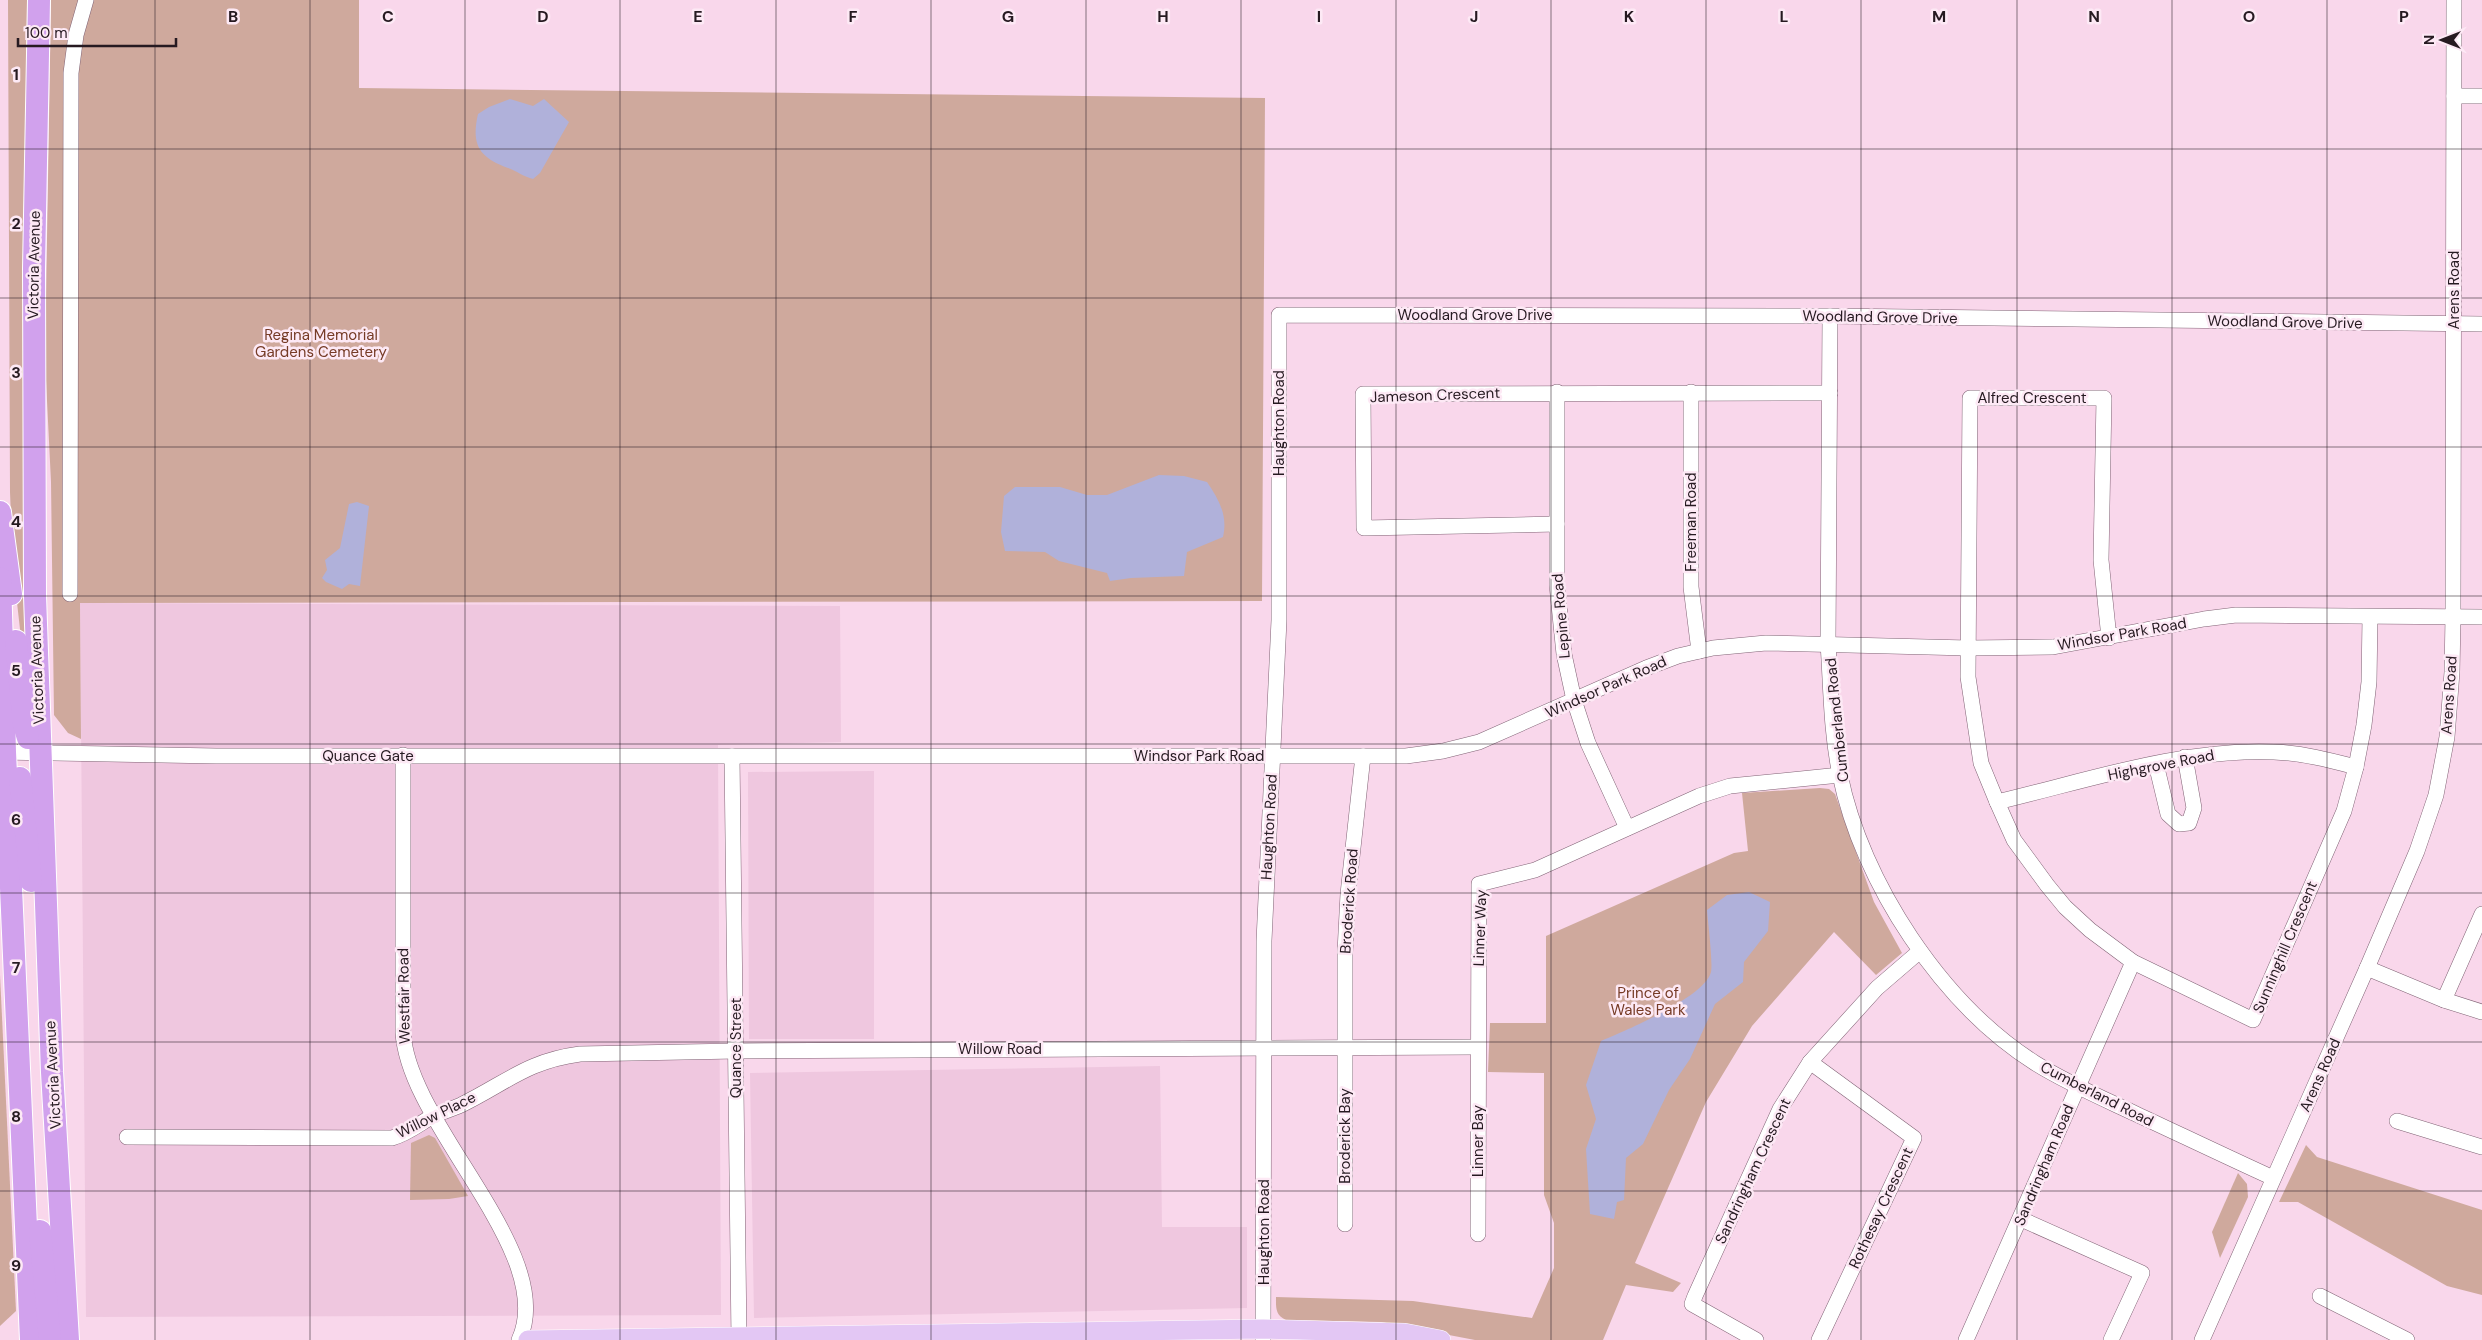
<svg xmlns="http://www.w3.org/2000/svg" width="2482" height="1340" font-family="'DM Sans',sans-serif">
	<style>
		.built { fill: #efc7df }
		.green { fill: #cfa99d }
		.water { fill: #b0b1da }
		.lines { fill: none; stroke-linecap: round; stroke-linejoin: round }
		.minor-casing { stroke: #806375; stroke-width: 16 }
		.major-casing { stroke: #fff; stroke-width: 20 }
		.highway-casing { stroke: #fff; stroke-width: 24 }
		.minor { stroke: #fff; stroke-width: 15 }
		.major { stroke: #e3c7f4; stroke-width: 19 }
		.highway { stroke: #d1a1ed; stroke-width: 22 }
		.grid { fill: none; stroke: #261a21; stroke-width: 1; stroke-opacity: 0.55 }
		.labels { text-anchor: middle; stroke-width: 5; stroke-linejoin: round; paint-order: stroke }
		.street-label { font-size: 15px; fill: #261a21; stroke: #fde9f5 }
		.park-label { font-size: 15px; fill: #763b26; stroke: #fde9f5 }
		.grid-label { font-size: 16px; text-anchor: middle; font-weight: bold; fill: #261a21; stroke: #fde9f5; stroke-width: 5; stroke-linejoin: round; paint-order: stroke }
	</style>
	<rect width="100%" height="100%" fill="#f9d7eb"/>
	<g class="built">
		<path d="M 80,603 L 840,606 L 841,742 L 718,745 L 721,1315 L 86,1317 Z"/>
		<path d="M 874,771 L 874,1039 L 749,1039 L 748,772 Z"/>
		<path d="M 1160,1066 L 1162,1227 L 1247,1227 L 1247,1308 L 754,1318 L 750,1073 Z"/>
	</g>
	<g class="green">
		<path d="M 8,0 L 27,0 L 23,548 L 27,645 L 22,647 L 13,567 L 10,492 Z"/>
		<path d="M 51,0 L 359,0 L 359,88 L 1265,98 L 1262,601 L 80,603 L 81,739 L 68,733 L 54,715 L 51,482 L 45,360 Z"/>
		<path d="M 1820,788 L 1829,789 L 1835,794 L 1874,902 L 1902,953 L 1876,975 L 1834,932 L 1752,1026 L 1706,1102 L 1635,1263 L 1681,1283 L 1673,1292 L 1626,1285 L 1603,1340 L 1475,1340 L 1381,1322 L 1286,1320 C 1275,1315 1276,1307 1276,1297 L 1413,1301 L 1532,1318 L 1554,1268 L 1554,1223 L 1544,1195 L 1544,1073 L 1488,1072 L 1490,1023 L 1546,1023 L 1546,936 L 1734,853 L 1748,851 L 1742,793 Z"/>
		<path d="M 0,975 L 16,1311 L 0,1326 Z"/>
		<path d="M 429,1135 L 435,1138 L 468,1196 L 449,1199 L 410,1200 L 411,1143 Z"/>
		<path d="M 2306,1145 L 2317,1157 L 2482,1210 L 2482,1295 L 2447,1286 L 2298,1202 L 2279,1202 Z"/>
		<path d="M 2238,1173 L 2247,1184 L 2248,1197 L 2220,1258 L 2212,1232 Z"/>
	</g>
	<g class="water">
		<path d="M 510,99 L 533,106 L 544,99 L 569,122 L 540,173 L 533,179 C 524,177 517,171 508,168 C 479,157 471,145 478,114 L 489,107 Z"/>
		<path d="M 1159,475 L 1184,476 L 1207,482 C 1219,500 1228,515 1223,537 L 1187,552 L 1184,576 L 1131,578 L 1110,581 L 1107,573 L 1059,561 L 1045,552 L 1005,551 L 1001,532 L 1004,496 L 1015,487 L 1060,487 L 1087,495 L 1107,495 Z"/>
		<path d="M 357,502 L 369,506 L 360,586 L 349,584 L 342,589 L 326,582 L 322,578 L 327,570 L 325,560 L 340,548 L 349,504 Z"/>
		<path d="M 1749,892 L 1770,902 L 1768,931 L 1744,962 L 1743,982 L 1715,1004 L 1690,1059 L 1669,1090 L 1643,1144 L 1626,1158 L 1624,1200 L 1617,1202 L 1614,1219 L 1590,1214 L 1586,1149 L 1596,1119 L 1586,1085 L 1601,1041 C 1625,1031 1705,997 1711,972 C 1713,961 1708,923 1707,910 L 1727,895 Z"/>
	</g>
	<g class="lines">
		<g class="minor-casing">
			<g id="minor">
				<path d="M 2454,96 L 2482,96"/>
				<path d="M 1830,316 L 1828,643 C 1831,687 1831,732 1840,775 C 1862,883 1942,1004 2035,1063 C 2067,1083 2102,1098 2136,1114 C 2181,1135 2227,1157 2273,1178"/>
				<path d="M 1557,392 L 1557,585 L 1564,654 L 1574,700 L 1588,743 L 1627,828"/>
				<path d="M 1691,392 L 1691,587 L 1699,651"/>
				<path d="M 1557,524 L 1364,528 L 1363,394 L 1830,393"/>
				<path d="M 70,594 L 71,73 L 76,35 L 86,0"/>
				<path d="M 2109,638 L 2101,560 L 2104,398 L 1970,398 L 1968,677 L 1981,763 L 1997,802 L 2014,840 L 2047,885 L 2065,907 L 2090,930 L 2133,962 L 2253,1020 L 2344,811 L 2356,767 L 2364,725 L 2369,682 L 2370,618"/>
				<path d="M 0,752 L 216,756 L 1406,756 L 1443,751 L 1479,742 L 1646,668 L 1678,656 L 1713,648 L 1766,643 L 1968,648 L 2053,647 L 2204,619 L 2236,615 L 2482,617"/>
				<path d="M 403,755 L 403,1032 C 408,1126 559,1253 519,1340"/>
				<path d="M 732,756 L 739,1340"/>
				<path d="M 2156,764 L 2168,814 L 2179,824 L 2189,823 L 2194,808 L 2185,757"/>
				<path d="M 1997,802 C 2086,781 2182,748 2274,752 C 2302,753 2329,760 2356,767"/>
				<path d="M 2367,968 L 2444,1000 L 2482,1012"/>
				<path d="M 2444,1000 L 2482,914"/>
				<path d="M 1810,1062 L 1914,1138 L 1819,1340"/>
				<path d="M 2397,1121 L 2482,1147"/>
				<path d="M 127,1137 L 392,1138 C 407,1134 419,1124 433,1116 C 442,1112 452,1109 461,1105 C 506,1083 527,1061 580,1054 L 736,1051 L 1478,1047"/>
				<path d="M 2021,1219 L 2142,1273 L 2111,1340"/>
				<path d="M 1345,1224 L 1345,952 L 1348,894 L 1363,756"/>
				<path d="M 1478,1234 L 1479,884 L 1535,870 L 1699,796 L 1730,786 L 1840,775"/>
				<path d="M 2320,1296 L 2407,1340"/>
				<path d="M 1263,1340 L 1264,941 L 1279,620 L 1279,315 L 1830,316 L 2482,324"/>
				<path d="M 1756,1340 L 1692,1304 L 1695,1296 L 1780,1109 L 1810,1062 L 1877,988 L 1920,951"/>
				<path d="M 1966,1340 L 2133,962"/>
				<path d="M 2202,1340 L 2367,968 L 2417,851 L 2436,795 L 2447,737 L 2452,672 L 2453,617 L 2454,0"/>
			</g>
		</g>
		<g class="major-casing">
			<path id="major" d="M 528,1340 L 1263,1329 L 1405,1333 L 1441,1340"/>
		</g>
		<g class="highway-casing">
			<g id="highway">
				<path d="M 39,0 L 34,269 L 35,596 L 52,1072 L 68,1340"/>
				<path d="M 0,512 L 11,594"/>
				<path d="M 0,578 L 5,752 L 31,1340"/>
				<path d="M 16,641 L 24,725 L 28,738"/>
				<path d="M 20,778 L 31,881"/>
				<path d="M 40,1231 L 50,1340"/>
			</g>
		</g>
		<use href="#minor" class="minor"/>
		<use href="#major" class="major"/>
		<use href="#highway" class="highway"/>
	</g>
	<path class="grid" d="M 155,0 L 155,1340M 310,0 L 310,1340M 465,0 L 465,1340M 620,0 L 620,1340M 776,0 L 776,1340M 931,0 L 931,1340M 1086,0 L 1086,1340M 1241,0 L 1241,1340M 1396,0 L 1396,1340M 1551,0 L 1551,1340M 1706,0 L 1706,1340M 1861,0 L 1861,1340M 2017,0 L 2017,1340M 2172,0 L 2172,1340M 2327,0 L 2327,1340M 0,149 L 2482,149M 0,298 L 2482,298M 0,447 L 2482,447M 0,596 L 2482,596M 0,744 L 2482,744M 0,893 L 2482,893M 0,1042 L 2482,1042M 0,1191 L 2482,1191"/>
	<g class="labels">
		<g class="street-label">
			<text transform="translate(34 265) rotate(-89)" y="5">Victoria Avenue</text>
			<text transform="translate(2454 290) rotate(-90)" y="5">Arens Road</text>
			<text x="1475" y="320">Woodland Grove Drive</text>
			<text transform="translate(1880 317) rotate(1)" y="5">Woodland Grove Drive</text>
			<text transform="translate(2285 322) rotate(1)" y="5">Woodland Grove Drive</text>
			<text transform="translate(1435 395) rotate(-2)" y="5">Jameson Crescent</text>
			<text x="2032" y="403">Alfred Crescent</text>
			<text transform="translate(1279 423) rotate(-90)" y="5">Haughton Road</text>
			<text transform="translate(1691 522) rotate(-90)" y="5">Freeman Road</text>
			<text transform="translate(1561 616) rotate(-95)" y="5">Lepine Road</text>
			<text transform="translate(2122 634) rotate(-10)" y="5">Windsor Park Road</text>
			<text transform="translate(37 670) rotate(-92)" y="5">Victoria Avenue</text>
			<text transform="translate(1606 687) rotate(-24)" y="5">Windsor Park Road</text>
			<text transform="translate(2449 695) rotate(-86)" y="5">Arens Road</text>
			<text transform="translate(1837 720) rotate(-96)" y="5">Cumberland Road</text>
			<text x="368" y="761">Quance Gate</text>
			<text x="1199" y="761">Windsor Park Road</text>
			<text transform="translate(2161 765) rotate(-11)" y="5">Highgrove Road</text>
			<text transform="translate(1269 827) rotate(-87)" y="5">Haughton Road</text>
			<text transform="translate(1349 901) rotate(-86)" y="5">Broderick Road</text>
			<text transform="translate(1480 928) rotate(-88)" y="5">Linner Way</text>
			<text transform="translate(2285 947) rotate(-67)" y="5">Sunninghill Crescent</text>
			<text transform="translate(404 996) rotate(-91)" y="5">Westfair Road</text>
			<text transform="translate(736 1048) rotate(-90)" y="5">Quance Street</text>
			<text x="1000" y="1054">Willow Road</text>
			<text transform="translate(53 1075) rotate(-93)" y="5">Victoria Avenue</text>
			<text transform="translate(2320 1075) rotate(-66)" y="5">Arens Road</text>
			<text transform="translate(2097 1094) rotate(27)" y="5">Cumberland Road</text>
			<text transform="translate(436 1115) rotate(-26)" y="5">Willow Place</text>
			<text transform="translate(1345 1136) rotate(-90)" y="5">Broderick Bay</text>
			<text transform="translate(1478 1141) rotate(-90)" y="5">Linner Bay</text>
			<text transform="translate(2044 1165) rotate(-67)" y="5">Sandringham Road</text>
			<text transform="translate(1753 1171) rotate(-65)" y="5">Sandringham Crescent</text>
			<text transform="translate(1881 1208) rotate(-65)" y="5">Rothesay Crescent</text>
			<text transform="translate(1264 1232) rotate(-90)" y="5">Haughton Road</text>
		</g>
		<g class="park-label">
			<text x="321" y="340">Regina Memorial<tspan x="321" dy="17">Gardens Cemetery</tspan></text>
			<text x="1648" y="998">Prince of<tspan x="1648" dy="17">Wales Park</tspan></text>
		</g>
	</g>
	<g class="grid-label">
		<text x="233" y="22">B</text>
		<text x="388" y="22">C</text>
		<text x="543" y="22">D</text>
		<text x="698" y="22">E</text>
		<text x="853" y="22">F</text>
		<text x="1008" y="22">G</text>
		<text x="1163" y="22">H</text>
		<text x="1319" y="22">I</text>
		<text x="1474" y="22">J</text>
		<text x="1629" y="22">K</text>
		<text x="1784" y="22">L</text>
		<text x="1939" y="22">M</text>
		<text x="2094" y="22">N</text>
		<text x="2249" y="22">O</text>
		<text x="2404" y="22">P</text>
		<text x="16" y="80">1</text>
		<text x="16" y="229">2</text>
		<text x="16" y="378">3</text>
		<text x="16" y="527">4</text>
		<text x="16" y="676">5</text>
		<text x="16" y="825">6</text>
		<text x="16" y="973">7</text>
		<text x="16" y="1122">8</text>
		<text x="16" y="1271">9</text>
	</g>
	<g transform="translate(2442 40) rotate(270)" stroke="#fde9f5" stroke-width="4" paint-order="stroke">
	<path d="M0-4L9 19L0 12L-9 19Z" fill="#261a21"/>
	<text y="-8" font-size="14" font-weight="bold" text-anchor="middle" fill="#261a21">N</text>
	</g>
	<path d="M18 38v8h158v-8" fill="none" stroke="#261a21" stroke-width="2.5"/>
	<text x="25" y="38" font-size="15" fill="#261a21" stroke="#fde9f5" stroke-width="4" paint-order="stroke">100 m</text>
</svg>
